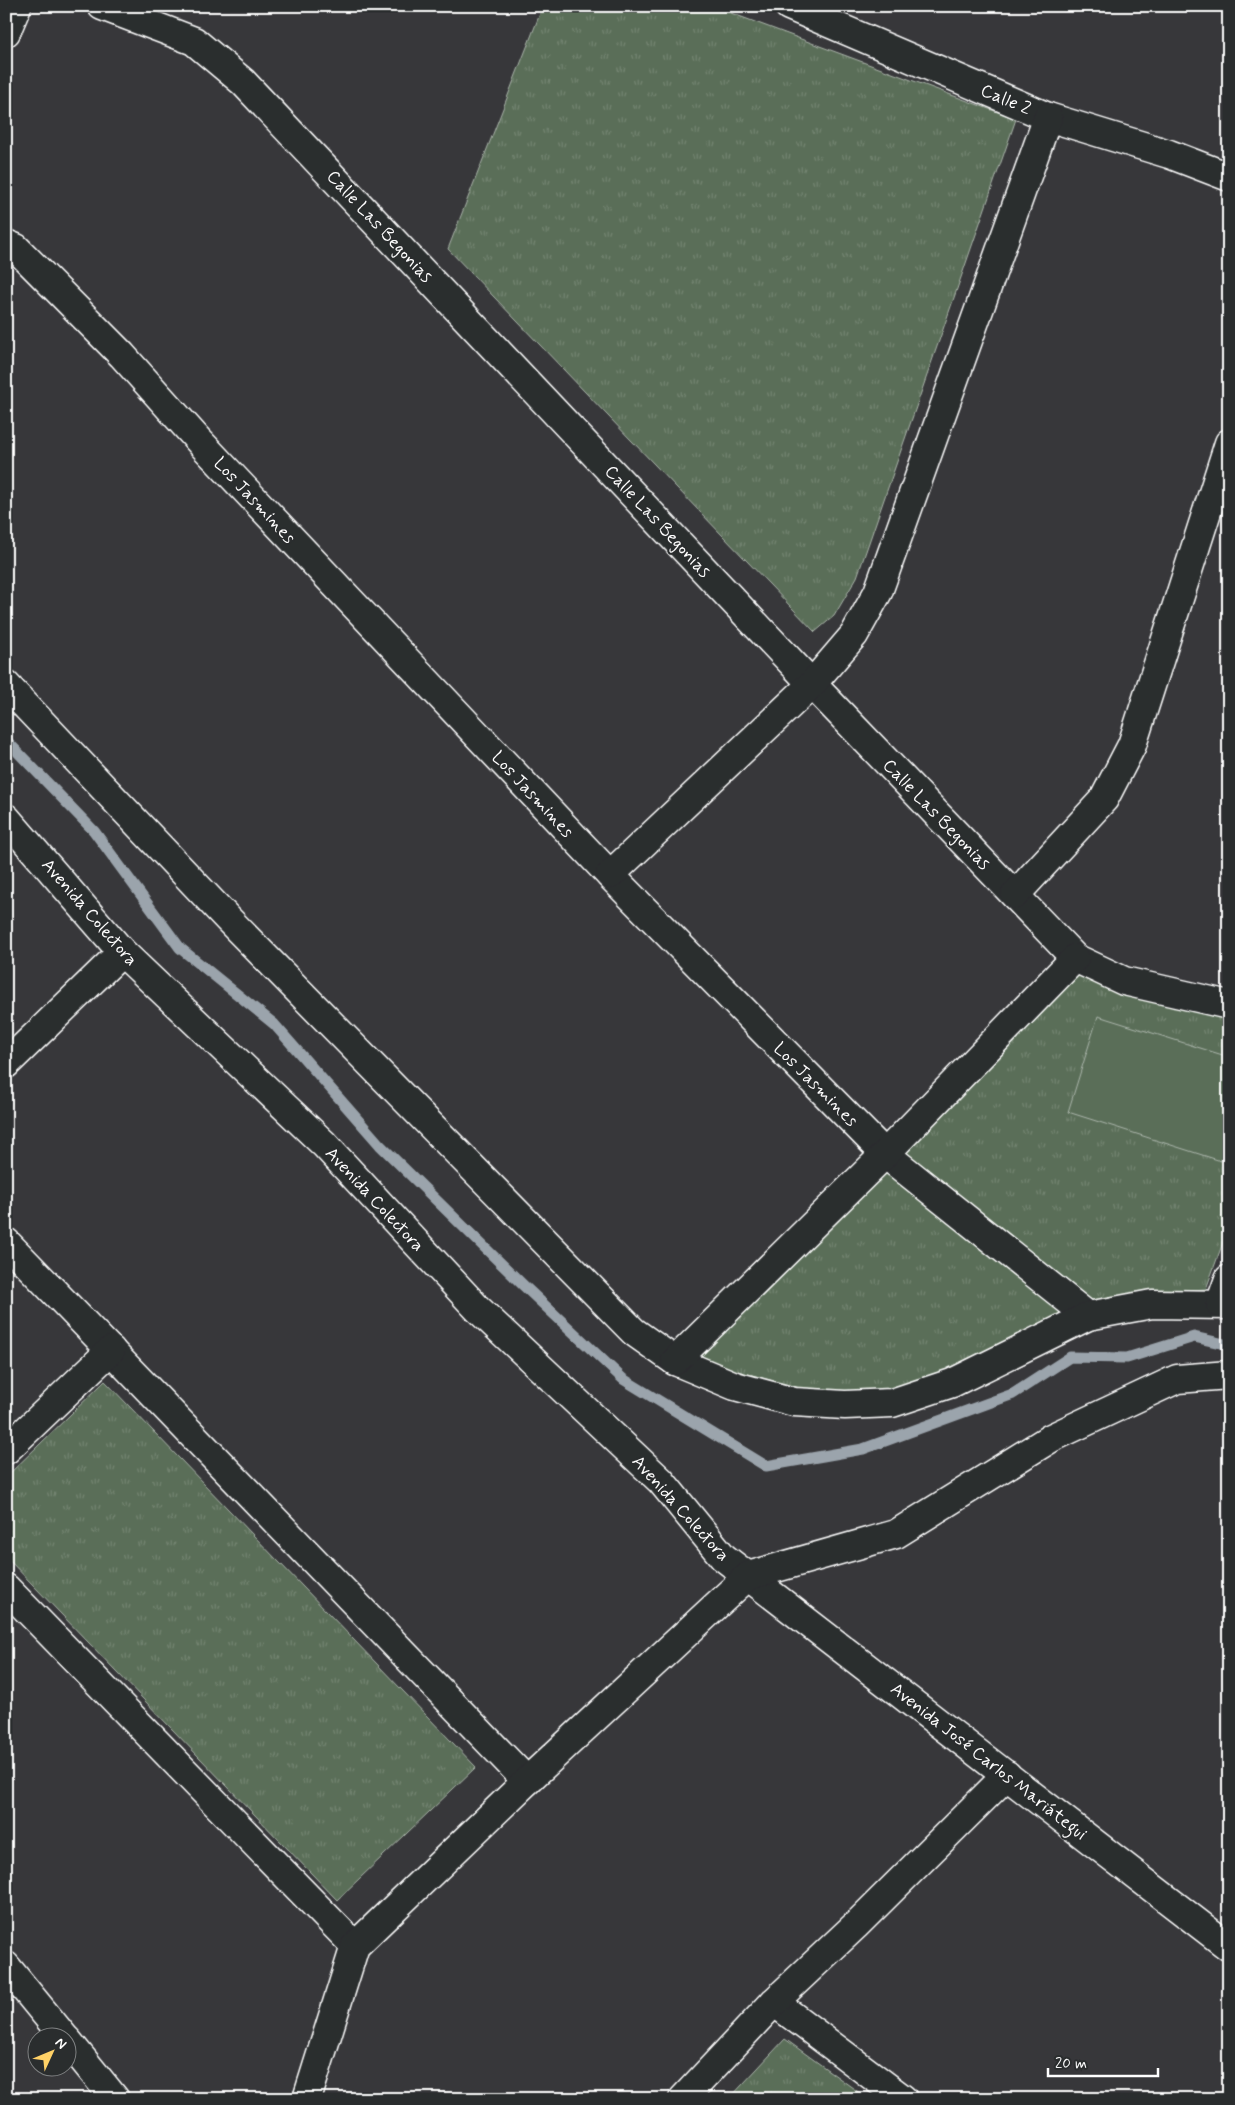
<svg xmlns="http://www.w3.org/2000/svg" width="1235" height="2105" font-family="Mynerve,sans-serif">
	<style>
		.grass { fill: url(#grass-tufts); stroke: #acb6ac }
		.garden { fill: #5a6e58; stroke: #acb6ac }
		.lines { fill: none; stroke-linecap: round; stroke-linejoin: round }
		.stream { stroke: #9ba4ac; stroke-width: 11 }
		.minor-casing { stroke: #fff; stroke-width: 31 }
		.minor { stroke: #2a2d2e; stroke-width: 28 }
		.labels { text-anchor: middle; stroke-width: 4; stroke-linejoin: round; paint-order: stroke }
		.street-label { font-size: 18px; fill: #fff; stroke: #2a2d2e }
	</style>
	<defs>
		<pattern id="grass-tufts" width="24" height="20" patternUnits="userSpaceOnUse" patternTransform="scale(1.25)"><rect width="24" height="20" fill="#5a6e58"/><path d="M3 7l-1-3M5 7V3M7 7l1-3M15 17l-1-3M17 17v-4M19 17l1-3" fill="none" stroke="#738471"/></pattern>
	</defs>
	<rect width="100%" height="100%" fill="#37373a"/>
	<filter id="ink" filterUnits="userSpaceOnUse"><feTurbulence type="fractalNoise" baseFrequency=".02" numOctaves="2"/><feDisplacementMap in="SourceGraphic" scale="10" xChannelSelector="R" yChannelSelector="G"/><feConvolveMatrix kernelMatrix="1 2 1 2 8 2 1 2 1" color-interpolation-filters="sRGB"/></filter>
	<g filter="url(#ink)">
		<g class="grass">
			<path d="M 543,6 L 712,6 L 1016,119 L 857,577 L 834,616 L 815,632 L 448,249 Z"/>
			<path d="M 1078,970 L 1123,991 L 1229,1020 L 1229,1226 L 1206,1289 L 1134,1294 L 1090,1302 L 896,1154 Z"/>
			<path d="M 886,1168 L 1064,1314 L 931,1377 L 885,1393 L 808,1390 L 692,1359 Z"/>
			<path d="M 105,1381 L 476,1767 L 337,1900 L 6,1557 L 6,1477 Z"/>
			<path d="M 785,2039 L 868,2099 L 729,2099 Z"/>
		</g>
		<path class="garden" d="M 1098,1016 L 1229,1057 L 1229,1136 L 1221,1161 L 1068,1112 Z"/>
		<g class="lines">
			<path class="stream" d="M 6,740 L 94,831 L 180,948 L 274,1024 L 380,1145 L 523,1285 L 623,1379 L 766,1466 L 863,1449 L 1013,1394 L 1070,1357 L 1127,1358 L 1194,1337 L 1229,1345"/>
			<g class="minor-casing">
				<g id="minor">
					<path d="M 102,6 L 194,41 L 243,82 L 812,684 L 1075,958 L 1124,981 L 1229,1005"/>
					<path d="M 789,6 L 1048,117 L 1169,154 L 1229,177"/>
					<path d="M 6,32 L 17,6"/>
					<path d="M 6,244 L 16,248 L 122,355 L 200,442 L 610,875 L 885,1154 L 1088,1316"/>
					<path d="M 6,685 L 228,919 L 634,1332 L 675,1361 L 735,1386 L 794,1402 L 845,1405 L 892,1403 L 952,1383 L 1088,1316 L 1152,1304 L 1229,1305"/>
					<path d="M 6,818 L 122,952 L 324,1144 L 477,1308 L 661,1481 L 723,1557 L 1229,1947"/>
					<path d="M 610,875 L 812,684 L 854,635 L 878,592 L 1048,117"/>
					<path d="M 1015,895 L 1104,799 L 1132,745 L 1229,443"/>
					<path d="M 6,1064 L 122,952"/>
					<path d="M 6,1242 L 527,1781"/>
					<path d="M 1220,1304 L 1229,1279"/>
					<path d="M 675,1361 L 885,1154 L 1075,958"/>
					<path d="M 6,1450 L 111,1350"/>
					<path d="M 6,1588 L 355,1946"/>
					<path d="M 6,1966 L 65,2038"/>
					<path d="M 774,2002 L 903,2099"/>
					<path d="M 68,2041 L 115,2099"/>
					<path d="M 307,2099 L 355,1946 L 527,1781 L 748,1576 L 896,1534 L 1051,1438 L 1177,1379 L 1229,1375"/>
					<path d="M 683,2099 L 774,2002 L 856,1925 L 1007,1775"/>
				</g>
			</g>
			<use href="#minor" class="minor"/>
		</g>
	</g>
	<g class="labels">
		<g class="street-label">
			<text transform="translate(1006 99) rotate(23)" y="6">Calle 2</text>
			<text transform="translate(380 226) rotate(47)" y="6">Calle Las Begonias</text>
			<text transform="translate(255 500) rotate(47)" y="6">Los Jasmines</text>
			<text transform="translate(658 521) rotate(47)" y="6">Calle Las Begonias</text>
			<text transform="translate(533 794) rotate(47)" y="6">Los Jasmines</text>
			<text transform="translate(937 814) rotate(46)" y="6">Calle Las Begonias</text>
			<text transform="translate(90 912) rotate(49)" y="6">Avenida Colectora</text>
			<text transform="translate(816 1084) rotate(45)" y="6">Los Jasmines</text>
			<text transform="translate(375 1199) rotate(47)" y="6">Avenida Colectora</text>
			<text transform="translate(681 1508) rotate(48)" y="6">Avenida Colectora</text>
			<text transform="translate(989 1761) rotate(38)" y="6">Avenida José Carlos Mariátegui</text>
		</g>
	</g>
	<rect width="1235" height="2105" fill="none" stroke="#2a2d2e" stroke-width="25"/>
	<rect x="12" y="12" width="1210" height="2080" fill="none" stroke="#fff" stroke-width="2" filter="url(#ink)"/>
	<g transform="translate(52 2052) rotate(46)"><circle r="24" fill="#2a2d2e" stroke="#7f8182"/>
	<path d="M0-4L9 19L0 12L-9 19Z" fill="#ffd166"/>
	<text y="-8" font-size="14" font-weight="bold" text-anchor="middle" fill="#ffffff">N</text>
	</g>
	<path d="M1048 2068v8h110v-8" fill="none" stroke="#ffffff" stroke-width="2.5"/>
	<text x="1055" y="2068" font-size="15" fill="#ffffff" stroke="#2a2d2e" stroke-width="4" paint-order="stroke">20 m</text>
</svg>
